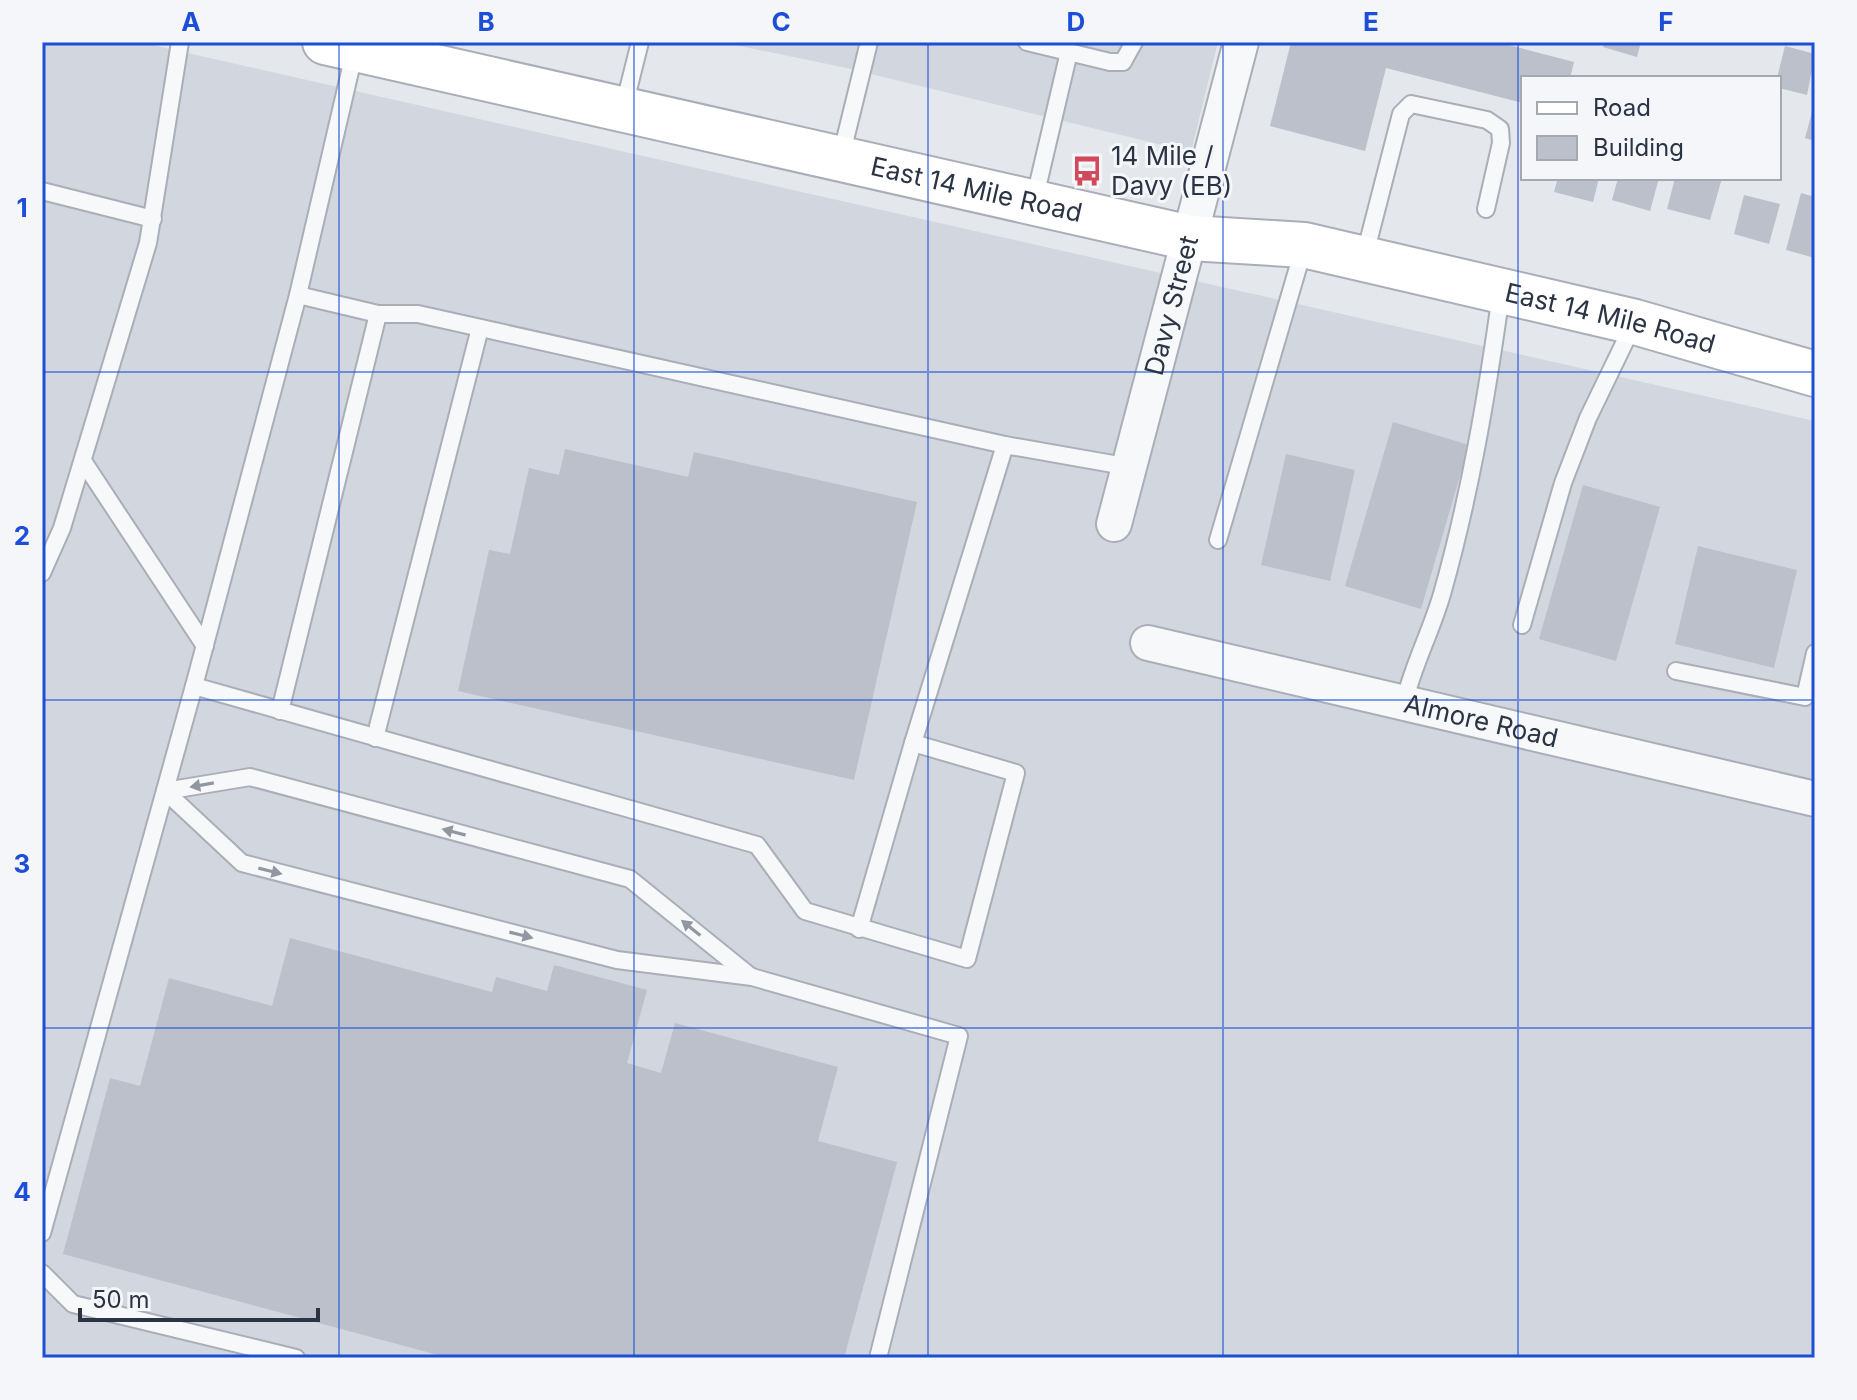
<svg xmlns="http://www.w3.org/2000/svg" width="1857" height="1400" font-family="Inter,sans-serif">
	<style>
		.built { fill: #d2d6de }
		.building { fill: #bbc0ca }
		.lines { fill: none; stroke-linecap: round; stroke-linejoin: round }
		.service-casing { stroke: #a9aeb7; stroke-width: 20 }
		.minor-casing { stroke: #a9aeb7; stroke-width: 38 }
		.secondary-casing { stroke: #a9aeb7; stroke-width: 48 }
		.service { stroke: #f7f8fa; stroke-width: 16 }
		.minor { stroke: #f7f8fa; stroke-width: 34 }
		.secondary { stroke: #fff; stroke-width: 44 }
		.oneway { fill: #9196a0 }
		.grid { fill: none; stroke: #1d4ed8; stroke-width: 2; stroke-opacity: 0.55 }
		.labels { text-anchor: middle; stroke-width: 6; stroke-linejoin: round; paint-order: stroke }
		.poi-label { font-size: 26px; fill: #2b3445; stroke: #f4f6f9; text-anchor: start }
		.street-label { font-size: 26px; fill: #2b3445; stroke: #f4f6f9 }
		.neatline { fill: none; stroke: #1d4ed8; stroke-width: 3 }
		.grid-label { font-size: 26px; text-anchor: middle; font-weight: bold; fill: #1d4ed8 }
	</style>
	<rect width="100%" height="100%" fill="#e4e7ec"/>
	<g class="built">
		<path d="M 42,42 L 139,42 L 1815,421 L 1815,1358 L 42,1358 Z"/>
		<path d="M 720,42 L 1218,42 L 1191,152 L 842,67 Z"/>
	</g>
	<g class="building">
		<path d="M 1291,42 L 1497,42 L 1574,62 L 1570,78 L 1523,78 L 1523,103 L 1386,68 L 1365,151 L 1270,126 Z"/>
		<path d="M 1605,42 L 1641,42 L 1637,57 L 1603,47 Z"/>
		<path d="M 1785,46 L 1815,54 L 1807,95 L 1779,88 L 1777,78 Z"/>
		<path d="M 1814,105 L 1815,105 L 1815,141 L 1805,138 Z"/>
		<path d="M 1558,178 L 1599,178 L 1593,202 L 1554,192 Z"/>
		<path d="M 1618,178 L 1659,178 L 1650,211 L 1612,200 Z"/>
		<path d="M 1675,178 L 1722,178 L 1710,220 L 1667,209 Z"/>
		<path d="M 1801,193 L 1815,197 L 1815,258 L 1786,250 Z"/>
		<path d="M 1744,195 L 1780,204 L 1769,244 L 1734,234 Z"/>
		<path d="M 1393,422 L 1469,445 L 1421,609 L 1345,586 Z"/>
		<path d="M 565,449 L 688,477 L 694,452 L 917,502 L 854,780 L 458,691 L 489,550 L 510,554 L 529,468 L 559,475 Z"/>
		<path d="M 1286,454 L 1355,470 L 1330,581 L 1261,565 Z"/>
		<path d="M 1583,485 L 1660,507 L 1616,661 L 1539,639 Z"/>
		<path d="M 1698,546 L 1797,570 L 1774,668 L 1675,644 Z"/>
		<path d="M 290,938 L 492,992 L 496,977 L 547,991 L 554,965 L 647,990 L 627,1063 L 661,1073 L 675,1023 L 838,1067 L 818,1141 L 897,1162 L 844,1358 L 449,1358 L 63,1254 L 110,1078 L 140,1086 L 169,978 L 272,1006 Z"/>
	</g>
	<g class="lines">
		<g class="service-casing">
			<g id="service">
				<path d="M 1027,42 L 1110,62 L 1123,62 L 1134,42"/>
				<path d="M 355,50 L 298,295 L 194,686 L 757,845 L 805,911 L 967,959 L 1016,773 L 913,743 L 1005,445 L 1130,467"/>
				<path d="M 624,106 L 640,42"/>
				<path d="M 841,156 L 869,42"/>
				<path d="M 42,191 L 153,219"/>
				<path d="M 1034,201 L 1069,52"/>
				<path d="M 1364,258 L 1401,114 L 1411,104 L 1487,120 L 1500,129 L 1501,143 L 1486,209"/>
				<path d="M 298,295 L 378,314 L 418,314 L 1005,445"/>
				<path d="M 83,461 L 205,646"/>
				<path d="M 1218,540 L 1304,247"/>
				<path d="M 42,573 L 62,528 L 148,243 L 180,42"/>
				<path d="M 1522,625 L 1563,483 L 1588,418 L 1634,323"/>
				<path d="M 1676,671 L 1805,697 L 1815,653"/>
				<path d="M 1404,703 C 1413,665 1431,632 1442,594 C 1470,495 1487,395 1501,294"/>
				<path d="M 280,711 L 378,314"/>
				<path d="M 375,738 L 480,328"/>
				<path d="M 165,791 L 242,863 L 617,960 L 752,977 L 959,1036 L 878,1358"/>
				<path d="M 165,791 L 250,777 L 630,879 L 750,976"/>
				<path d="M 859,929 L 913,743"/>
				<path d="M 42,1233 L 194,686"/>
				<path d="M 42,1273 L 73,1304 L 296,1358"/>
			</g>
		</g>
		<g class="minor-casing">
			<g id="minor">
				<path id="s1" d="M 1114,524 L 1241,42"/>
				<path id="s2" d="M 1148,643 L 1815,799"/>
			</g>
		</g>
		<g class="secondary-casing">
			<g id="secondary">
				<path id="s3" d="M 325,42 L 1190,238 L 1304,245 L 1635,322 L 1815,374"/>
			</g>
		</g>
		<use href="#service" class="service"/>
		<use href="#minor" class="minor"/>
		<use href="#secondary" class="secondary"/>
	</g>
	<defs><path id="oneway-solid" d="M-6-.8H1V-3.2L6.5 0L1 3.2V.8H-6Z" transform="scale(2)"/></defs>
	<g class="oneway">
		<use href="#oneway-solid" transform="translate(202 785) rotate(170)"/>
		<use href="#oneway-solid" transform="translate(454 832) rotate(-165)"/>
		<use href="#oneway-solid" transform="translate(270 871) rotate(14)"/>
		<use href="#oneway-solid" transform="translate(691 928) rotate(-141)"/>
		<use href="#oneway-solid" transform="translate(521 935) rotate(14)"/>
	</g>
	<path class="grid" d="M 339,42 L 339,1358M 634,42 L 634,1358M 928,42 L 928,1358M 1223,42 L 1223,1358M 1518,42 L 1518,1358M 42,372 L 1815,372M 42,700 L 1815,700M 42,1028 L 1815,1028"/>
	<defs>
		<g id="bus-bare" transform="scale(2.4)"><path d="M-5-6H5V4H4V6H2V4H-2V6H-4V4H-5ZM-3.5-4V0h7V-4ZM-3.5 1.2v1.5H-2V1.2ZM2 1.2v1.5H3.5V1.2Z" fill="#d1495b" stroke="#f4f6f9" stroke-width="2.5" paint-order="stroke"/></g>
	</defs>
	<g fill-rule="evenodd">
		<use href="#bus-bare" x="1087" y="171"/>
	</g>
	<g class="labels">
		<g class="poi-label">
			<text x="1111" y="165">14 Mile /<tspan x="1111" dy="30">Davy (EB)</tspan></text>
		</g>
		<g class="street-label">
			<text dy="9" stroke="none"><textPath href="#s3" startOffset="668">East 14 Mile Road</textPath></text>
			<text dy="9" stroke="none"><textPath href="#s1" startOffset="226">Davy Street</textPath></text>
			<text dy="9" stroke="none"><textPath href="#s3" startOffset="1316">East 14 Mile Road</textPath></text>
			<text dy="9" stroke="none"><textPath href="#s2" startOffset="342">Almore Road</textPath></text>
		</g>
	</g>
	<rect width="1857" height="1400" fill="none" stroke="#f4f6f9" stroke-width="88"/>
	<rect x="1521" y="76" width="260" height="104" fill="#f4f6f9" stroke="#a4a8b1" stroke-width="2"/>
	<rect x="1537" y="102" width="40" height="12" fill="#ffffff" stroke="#a4a8b1" stroke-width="2"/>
	<text x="1593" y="116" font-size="24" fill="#2b3445">Road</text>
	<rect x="1537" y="136" width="40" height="24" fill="#bbc0ca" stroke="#a4a8b1" stroke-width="2"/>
	<text x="1593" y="156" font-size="24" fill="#2b3445">Building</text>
	<path d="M80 1308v12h238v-12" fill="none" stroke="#2b3445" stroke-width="4"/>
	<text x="92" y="1308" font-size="24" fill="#2b3445" stroke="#f4f6f9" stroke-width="6" paint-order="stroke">50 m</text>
	<rect x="44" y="44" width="1769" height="1312" class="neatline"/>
	<g class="grid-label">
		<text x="191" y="31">A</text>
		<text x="486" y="31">B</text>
		<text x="781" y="31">C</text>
		<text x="1076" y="31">D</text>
		<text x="1371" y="31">E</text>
		<text x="1666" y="31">F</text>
		<text x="22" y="217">1</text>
		<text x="22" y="545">2</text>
		<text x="22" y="873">3</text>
		<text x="22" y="1201">4</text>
	</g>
</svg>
